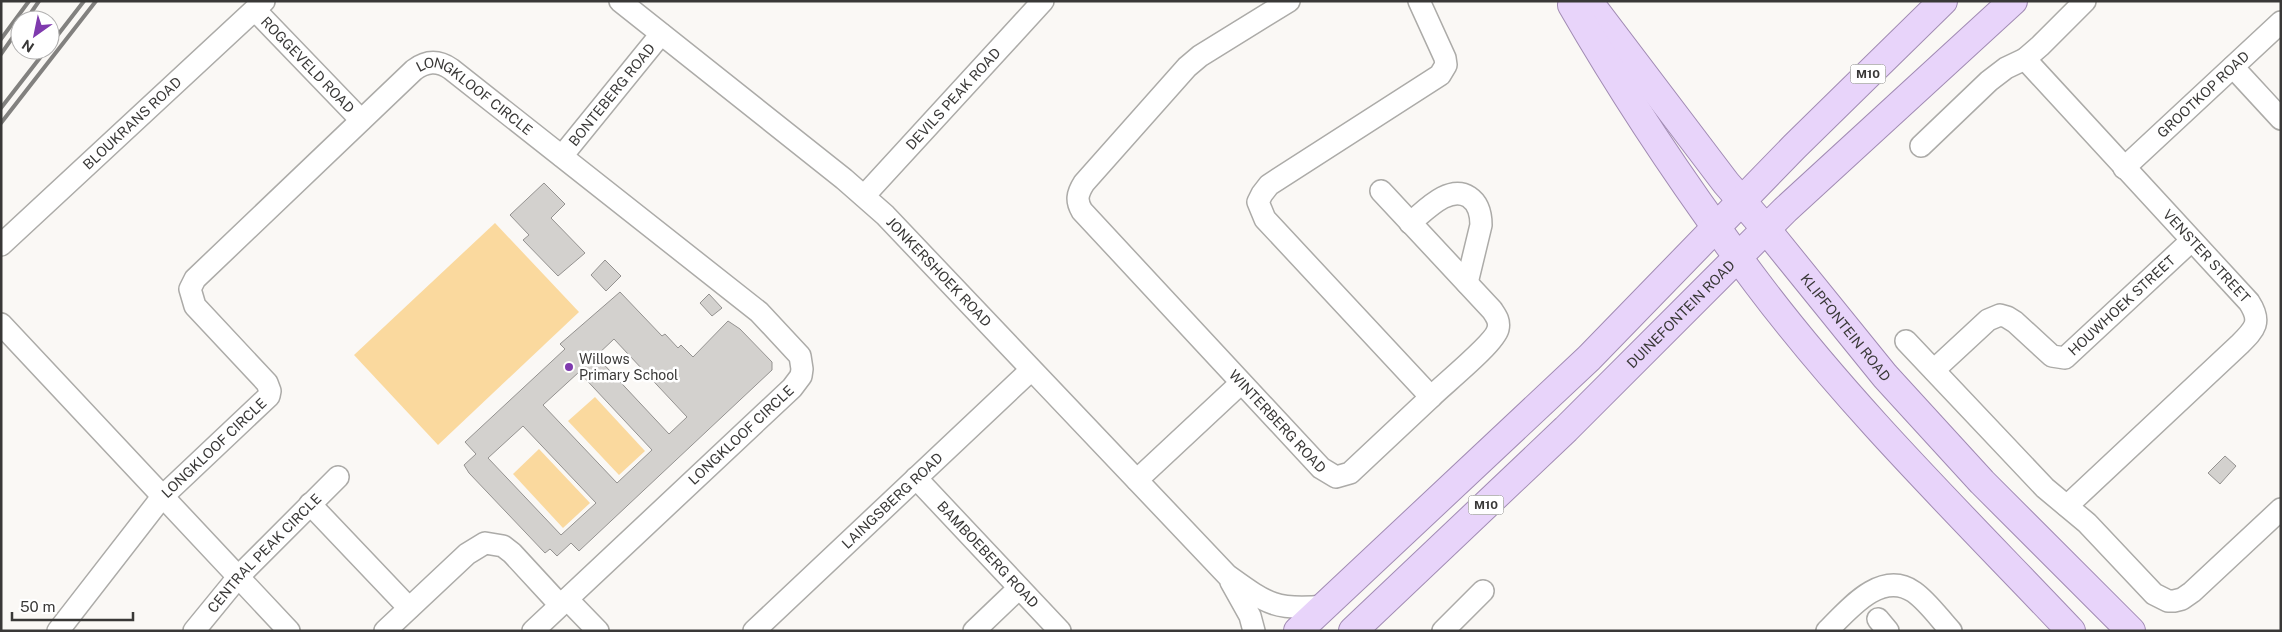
<svg xmlns="http://www.w3.org/2000/svg" width="2282" height="632" font-family="'Public Sans',sans-serif">
	<style>
		.green { fill: #fad99e }
		.building { fill: #d3d1ce; stroke: #949290; fill-rule: evenodd }
		.lines { fill: none; stroke-linecap: round; stroke-linejoin: round }
		.minor-casing { stroke: #acaba8; stroke-width: 24 }
		.major-casing { stroke: #a18bb3; stroke-width: 30 }
		.minor { stroke: #fff; stroke-width: 21 }
		.major { stroke: #e8d4fa; stroke-width: 28 }
		.rail { stroke: #82817f; stroke-width: 4 }
		.poi-dot { fill: #7f3aae; stroke: #fff; stroke-width: 2 }
		.labels { text-anchor: middle; stroke-width: 5; stroke-linejoin: round; paint-order: stroke }
		.shield { fill: #fff; stroke: #747473; stroke-width: 1 }
		.shield-label { font-size: 12px; font-weight: bold; fill: #393837 }
		.street-label { font-size: 14px; fill: #393837; stroke: #fff }
		.poi-label { font-size: 14px; fill: #393837; stroke: #fff; text-anchor: start }
	</style>
	<rect width="100%" height="100%" fill="#faf8f5"/>
	<g class="green">
		<path d="M 495,223 L 579,312 L 438,445 L 354,355 Z"/>
		<path d="M 595,397 L 645,451 L 619,475 L 568,421 Z"/>
		<path d="M 539,449 L 590,503 L 563,528 L 513,474 Z"/>
	</g>
	<g class="building">
		<path d="M 544,183 L 565,204 L 551,218 L 585,253 L 558,276 L 523,240 L 529,235 L 510,215 Z"/>
		<path d="M 605,260 L 621,276 L 606,291 L 591,275 Z"/>
		<path d="M 620,292 L 662,336 L 665,334 L 678,348 L 681,345 L 693,357 L 728,321 L 740,329 L 772,362 L 772,370 L 579,551 L 571,543 L 557,556 L 550,549 L 545,553 L 469,473 L 464,465 L 476,454 L 465,442 L 565,349 L 560,344 ZM 614,339 L 687,417 L 669,434 L 596,356 ZM 579,372 L 652,450 L 617,483 L 543,405 ZM 523,426 L 596,503 L 561,535 L 488,458 Z"/>
		<path d="M 709,294 L 722,308 L 712,316 L 700,303 Z"/>
		<path d="M 2225,456 L 2236,466 L 2220,484 L 2208,473 Z"/>
	</g>
	<g class="lines">
		<g class="minor-casing">
			<g id="minor">
				<path id="s1" d="M 620,1 L 844,179 L 885,215 L 1227,575 C 1266,603 1275,611 1324,606"/>
				<path id="s2" d="M 1289,1 L 1200,56 L 1187,67 L 1084,183 C 1077,194 1076,201 1082,211 L 1321,468 L 1336,477 L 1350,473 L 1431,397 L 1265,219 L 1258,202 L 1262,194 L 1269,185 L 1440,75 L 1446,65 L 1445,58 L 1419,1"/>
				<path id="s3" d="M 255,10 L 361,120"/>
				<path id="s4" d="M 2025,59 L 2249,302 C 2262,322 2255,329 2240,344 L 2067,506"/>
				<path d="M 2233,67 L 2281,119"/>
				<path d="M 1921,146 L 1989,81 L 2006,68 L 2025,59 L 2040,46 L 2085,1"/>
				<path id="s5" d="M 562,156 L 661,34"/>
				<path id="s6" d="M 2124,168 L 2281,22"/>
				<path d="M 1381,191 L 1492,310 C 1496,316 1500,321 1498,329 C 1495,343 1444,384 1431,397"/>
				<path id="s7" d="M 864,196 L 1043,1"/>
				<path d="M 1410,223 C 1425,211 1449,184 1469,197 C 1478,203 1481,214 1481,225 L 1467,283"/>
				<path id="s8" d="M 1,245 L 264,1"/>
				<path d="M 1,324 L 289,631"/>
				<path d="M 1906,341 L 2045,488 L 2087,523 L 2154,594 L 2168,601 L 2174,601 L 2182,599 L 2192,592 L 2281,509"/>
				<path id="s9" d="M 1934,370 L 1988,320 L 2000,315 L 2007,317 L 2015,322 L 2052,356 L 2065,358 L 2191,241"/>
				<path id="s10" d="M 916,478 L 1060,631"/>
				<path d="M 1137,480 L 1241,383"/>
				<path d="M 310,504 L 409,608"/>
				<path d="M 1231,582 L 1250,616 L 1254,631"/>
				<path d="M 567,599 L 598,631"/>
				<path d="M 1878,619 L 1888,631"/>
				<path id="s11" d="M 58,631 L 162,497 L 269,396 L 270,391 L 267,383 L 195,306 L 190,289 L 195,279 L 414,70 C 426,61 438,60 451,69 L 759,312 L 800,356 L 802,369 L 801,376 L 792,388 L 533,631"/>
				<path id="s12" d="M 194,631 L 239,576 L 338,477"/>
				<path d="M 385,631 L 467,554 L 485,543 L 503,546 L 512,553 L 560,605"/>
				<path id="s13" d="M 754,631 L 1031,370"/>
				<path d="M 974,631 L 1019,588"/>
				<path d="M 1443,631 L 1483,591"/>
				<path d="M 1827,631 C 1848,610 1881,569 1914,592 C 1928,602 1939,618 1951,631"/>
			</g>
		</g>
		<g class="major-casing">
			<g id="major">
				<path id="s14" d="M 1588,1 L 1726,183 L 1766,229 L 1885,376 L 1982,482 L 2131,631"/>
				<path d="M 1572,5 C 1628,102 1690,194 1757,283 C 1851,408 1964,518 2071,631"/>
				<path d="M 1298,631 L 1589,358 L 1794,147 L 1943,1"/>
				<path id="s15" d="M 1353,631 L 1566,429 L 1785,210 L 2013,1"/>
			</g>
		</g>
		<use href="#minor" class="minor"/>
		<use href="#major" class="major"/>
		<g class="rail">
			<path d="M 26,20 L 39,1"/>
			<path d="M 1,39 L 29,1"/>
			<path d="M 50,45 L 84,1"/>
			<path d="M 1,54 L 20,27"/>
			<path d="M 1,108 L 46,50"/>
			<path d="M 1,123 L 96,1"/>
		</g>
	</g>
	<circle class="poi-dot" cx="569" cy="367" r="5"/>
	<g class="labels">
		<g class="shield">
			<rect x="1850.5" y="64.5" width="35" height="19" rx="4"/>
			<rect x="1468.5" y="495.5" width="35" height="19" rx="4"/>
		</g>
		<g class="shield-label">
			<text x="1868" y="78">M10</text>
			<text x="1486" y="509">M10</text>
		</g>
		<g class="street-label">
			<text dy="5" stroke="none"><textPath href="#s3" startOffset="76">ROGGEVELD ROAD</textPath></text>
			<text dy="5" stroke="none"><textPath href="#s5" startOffset="79">BONTEBERG ROAD</textPath></text>
			<text dy="5" stroke="none"><textPath href="#s6" startOffset="108">GROOTKOP ROAD</textPath></text>
			<text dy="5" stroke="none"><textPath href="#s7" startOffset="132">DEVILS PEAK ROAD</textPath></text>
			<text dy="5" stroke="none"><textPath href="#s11" startOffset="840">LONGKLOOF CIRCLE</textPath></text>
			<text dy="5" stroke="none"><textPath href="#s8" startOffset="179">BLOUKRANS ROAD</textPath></text>
			<text dy="5" stroke="none"><textPath href="#s4" startOffset="268">VENSTER STREET</textPath></text>
			<text dy="5" stroke="none"><textPath href="#s1" startOffset="419">JONKERSHOEK ROAD</textPath></text>
			<text dy="5" stroke="none"><textPath href="#s9" startOffset="244">HOUWHOEK STREET</textPath></text>
			<text dy="5" stroke="none"><textPath href="#s15" startOffset="456">DUINEFONTEIN ROAD</textPath></text>
			<text dy="5" stroke="none"><textPath href="#s14" startOffset="416">KLIPFONTEIN ROAD</textPath></text>
			<text dy="5" stroke="none"><textPath href="#s2" startOffset="594">WINTERBERG ROAD</textPath></text>
			<text transform="translate(741 435) rotate(-43)" y="5">LONGKLOOF CIRCLE</text>
			<text dy="5" stroke="none"><textPath href="#s11" startOffset="241">LONGKLOOF CIRCLE</textPath></text>
			<text dy="5" stroke="none"><textPath href="#s13" startOffset="190">LAINGSBERG ROAD</textPath></text>
			<text dy="5" stroke="none"><textPath href="#s12" startOffset="105">CENTRAL PEAK CIRCLE</textPath></text>
			<text dy="5" stroke="none"><textPath href="#s10" startOffset="105">BAMBOEBERG ROAD</textPath></text>
		</g>
		<g class="poi-label">
			<text x="579" y="364">Willows<tspan x="579" dy="16">Primary School</tspan></text>
		</g>
	</g>
	<rect width="2282" height="632" fill="none" stroke="#393837" stroke-width="5"/>
	<g transform="translate(35 35) rotate(213)"><circle r="24" fill="#ffffff" stroke="#b0afaf"/>
	<path d="M0-4L9 19L0 12L-9 19Z" fill="#7f3aae"/>
	<text y="-8" font-size="14" font-weight="bold" text-anchor="middle" fill="#393837">N</text>
	</g>
	<path d="M12 612v8h121v-8" fill="none" stroke="#393837" stroke-width="2.5"/>
	<text x="20" y="612" font-size="15" fill="#393837" stroke="#ffffff" stroke-width="4" paint-order="stroke">50 m</text>
</svg>
